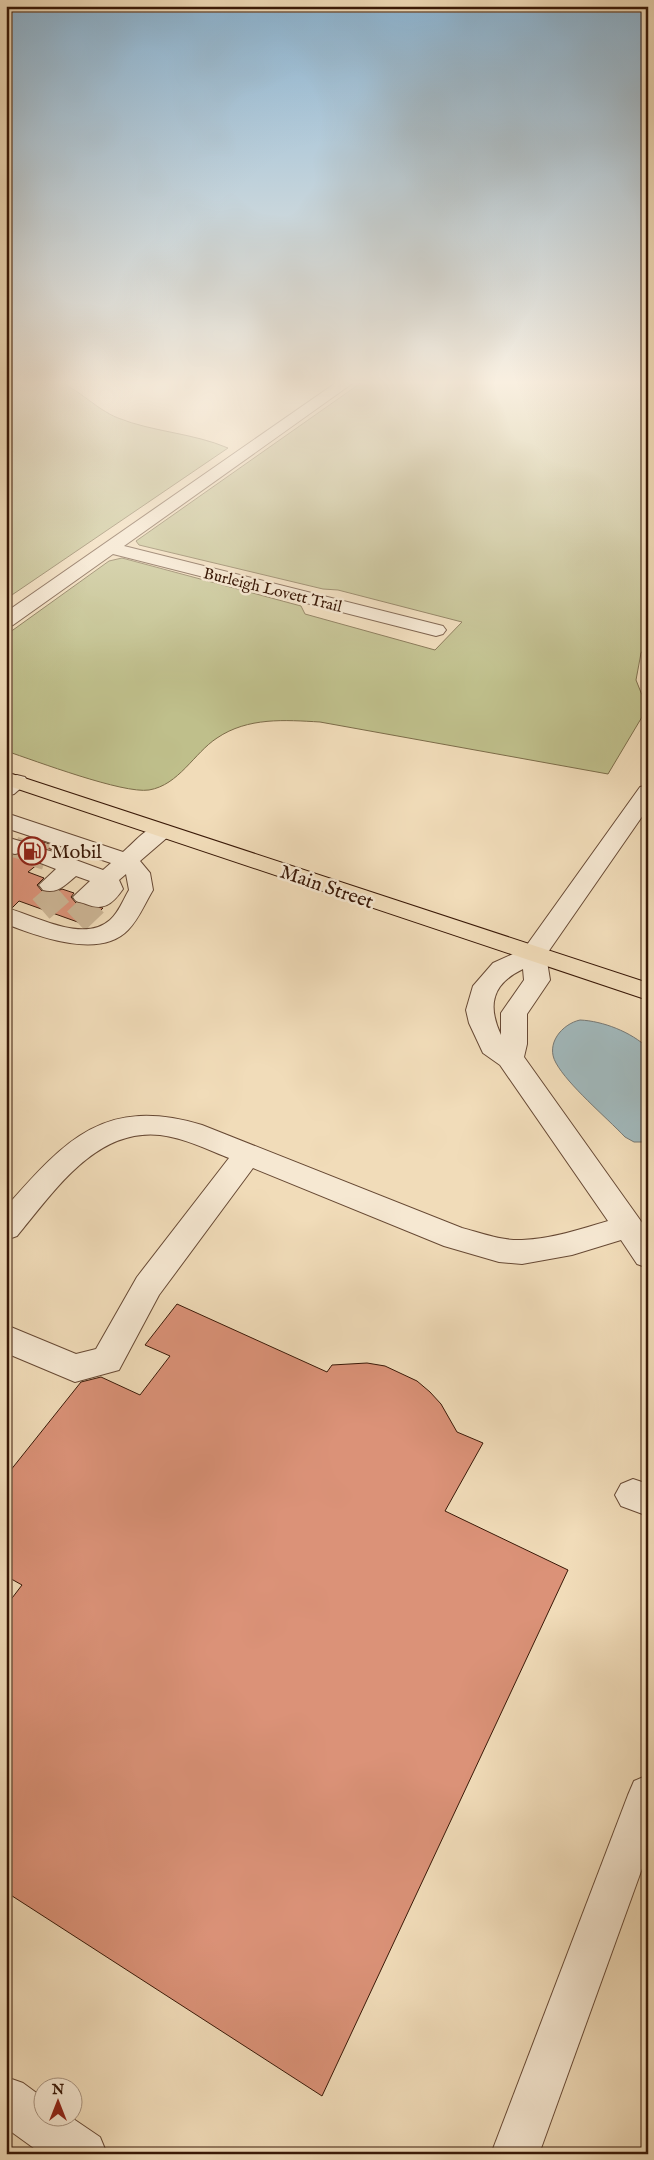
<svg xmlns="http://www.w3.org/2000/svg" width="654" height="2160" font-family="'IM FELL English',serif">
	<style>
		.green { fill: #bfbf8b; stroke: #7c6c49 }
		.water { fill: #a1b8bb; stroke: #777873 }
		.building { fill: #db9278; stroke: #391807 }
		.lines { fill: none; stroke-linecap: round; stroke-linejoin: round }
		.minor-tunnel-far1 { stroke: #ccb595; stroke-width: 21; stroke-dasharray: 21 10; stroke-linecap: butt }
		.minor-tunnel { stroke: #ccb595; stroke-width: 26; stroke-dasharray: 26 13; stroke-linecap: butt }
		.minor-casing { stroke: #674934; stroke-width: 2 }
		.highway-casing { stroke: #391807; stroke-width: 2 }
		.minor { fill: #f6e8d2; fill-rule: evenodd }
		.highway { fill: #f1dcb9; fill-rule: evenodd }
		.labels { text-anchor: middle; stroke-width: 5; stroke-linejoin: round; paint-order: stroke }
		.far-street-label { font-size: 16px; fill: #391807; stroke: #f6e8d2 }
		.poi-label { font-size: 20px; fill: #391807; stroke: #f6e8d2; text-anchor: start }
		.street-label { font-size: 20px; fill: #391807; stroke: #f6e8d2 }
	</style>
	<rect width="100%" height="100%" fill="#f1dcb9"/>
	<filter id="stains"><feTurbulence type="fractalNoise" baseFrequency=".004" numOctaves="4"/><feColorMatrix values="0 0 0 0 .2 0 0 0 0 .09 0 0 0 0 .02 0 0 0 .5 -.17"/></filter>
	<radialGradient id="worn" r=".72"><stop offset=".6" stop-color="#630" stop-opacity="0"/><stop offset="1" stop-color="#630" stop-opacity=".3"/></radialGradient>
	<g class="green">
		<path d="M 6,380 C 21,380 38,378 52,380 C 74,384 95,409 118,418 C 153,432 193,433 228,448 L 6,599 Z"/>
		<path d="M 365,380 L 648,380 L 648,644 L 641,653 L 636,680 L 642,695 L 642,717 L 608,774 L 320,722 C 285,720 248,717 217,738 C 194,753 179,785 149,790 C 123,794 36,761 6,751 L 6,635 L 109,561 L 122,558 L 301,606 L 305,614 L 435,650 L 462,622 L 338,590 L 323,589 L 139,545 L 136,541 Z"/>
	</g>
	<path class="water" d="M 580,1020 C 603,1021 631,1032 648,1048 L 648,1142 L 634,1142 L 625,1137 C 606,1117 568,1085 556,1063 C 545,1044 562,1024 580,1020 Z"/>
	<g class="building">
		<path d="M 28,837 L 58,847 L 54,850 L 46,848 L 38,850 L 33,856 L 38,864 L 28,872 L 44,878 L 37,885 L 42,891 L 53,893 L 62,889 L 74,893 L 71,897 L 76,903 L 103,908 L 86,925 L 19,901 L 12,908 L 6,906 L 6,855 L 15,856 L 24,853 L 29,847 L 24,840 Z"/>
		<path d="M 177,1304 L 327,1372 L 332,1365 L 367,1363 L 385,1366 L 417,1381 L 430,1392 L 441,1404 L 457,1432 L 483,1443 L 445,1511 L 568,1570 L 322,2096 L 6,1892 L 6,1606 L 22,1585 L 6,1576 L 6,1476 L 81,1382 L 101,1377 L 140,1395 L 170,1356 L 145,1345 Z"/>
	</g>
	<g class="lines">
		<path class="minor-tunnel-far1" d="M 15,847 L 31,852"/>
		<g class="minor-tunnel">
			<path d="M 27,851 L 46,857"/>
			<path d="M 41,909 L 63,890"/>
			<path d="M 76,921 L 97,901"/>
		</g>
		<g class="minor-casing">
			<g id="minor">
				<path d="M 340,380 L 357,380 L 124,546 L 443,626 L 446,630 L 443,634 L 436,636 L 113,554 L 13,625 L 6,627 L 6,612 Z"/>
				<path d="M 17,775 L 25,777 L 28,782 L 14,794 L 6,796 L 6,779 Z"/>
				<path d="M 648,785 L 648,808 L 546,955 L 550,980 L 527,1014 L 527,1044 L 524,1057 L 648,1231 L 648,1268 L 637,1264 L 621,1240 L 572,1255 L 522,1264 L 499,1262 L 444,1246 L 253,1168 L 159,1295 L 119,1370 L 75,1382 L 6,1353 L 6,1325 L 76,1354 L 96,1349 L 137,1277 L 229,1158 C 206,1149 184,1138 160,1135 C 95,1128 53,1193 17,1236 L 6,1240 L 6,1207 C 66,1139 105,1096 202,1125 L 462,1228 C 481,1233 502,1241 522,1240 C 551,1239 581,1229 608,1221 L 500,1065 L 483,1053 L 469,1023 L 466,1010 L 473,986 L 493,963 L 524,949 L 640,787 ZM 523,969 L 524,980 L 501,1013 L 501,1035 C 487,1005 492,984 523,969 Z"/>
				<path d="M 6,813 L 123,852 C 137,840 150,821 169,826 L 172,831 L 169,836 L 140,861 L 150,873 L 153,890 C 145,903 139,919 128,930 C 99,960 38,936 6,924 L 6,908 C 35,915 83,944 110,920 C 119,912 123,900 129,890 L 126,874 L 119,880 L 123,889 C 112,905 103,911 86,904 C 80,901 77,904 73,897 L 90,881 L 76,876 C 65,885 58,894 43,890 L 39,885 L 56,869 L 38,862 L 34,857 L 38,852 L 46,850 L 54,852 L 103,870 L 111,863 L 6,828 Z"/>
				<path d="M 6,837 L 23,842 L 27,847 L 23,852 L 15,854 L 6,852 Z"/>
				<path d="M 633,1479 L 648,1484 L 648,1516 L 621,1506 L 615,1495 L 621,1484 Z"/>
				<path d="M 648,1775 L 648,1852 L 539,2154 L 491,2154 L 628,1795 L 634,1781 Z"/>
				<path d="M 6,2077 L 23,2083 L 42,2097 L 42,2118 L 72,2118 L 100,2137 L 107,2154 L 42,2154 L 6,2128 Z"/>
			</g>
		</g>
		<g class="highway-casing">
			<path id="highway" d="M 6,772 L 648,983 L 648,1000 L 6,785 Z"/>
		</g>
		<use href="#minor" class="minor"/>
		<use href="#highway" class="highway"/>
	</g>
	<linearGradient id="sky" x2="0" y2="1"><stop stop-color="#8bb6d6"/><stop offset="0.56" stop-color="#f9efe0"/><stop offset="1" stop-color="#f9efe0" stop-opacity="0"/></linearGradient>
	<rect width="654" height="683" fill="url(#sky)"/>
	<defs>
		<g id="fuel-ring" transform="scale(1.4375)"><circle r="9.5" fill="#f6e8d2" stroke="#8f2418" stroke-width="1.5"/><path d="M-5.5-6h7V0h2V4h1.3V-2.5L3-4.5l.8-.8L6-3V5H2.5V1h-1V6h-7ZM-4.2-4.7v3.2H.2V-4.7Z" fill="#8f2418"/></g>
	</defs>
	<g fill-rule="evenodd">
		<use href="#fuel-ring" x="32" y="851"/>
	</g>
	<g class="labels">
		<g class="far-street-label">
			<text transform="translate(273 589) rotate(14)" y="6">Burleigh Lovett Trail</text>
		</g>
		<g class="poi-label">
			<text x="51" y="858">Mobil</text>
		</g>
		<g class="street-label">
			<text transform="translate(327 886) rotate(19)" y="7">Main Street</text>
		</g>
	</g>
	<rect width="654" height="2160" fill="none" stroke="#f1dcb9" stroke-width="25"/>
	<rect x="8" y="8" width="639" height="2145" fill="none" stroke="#391807" stroke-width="2.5"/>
	<rect x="12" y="12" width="629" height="2135" fill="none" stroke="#391807"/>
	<g transform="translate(58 2102)"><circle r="24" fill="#f6e8d2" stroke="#aa9581"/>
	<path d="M0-4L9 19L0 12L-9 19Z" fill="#8f2418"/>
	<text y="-8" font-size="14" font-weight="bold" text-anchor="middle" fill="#391807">N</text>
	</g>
	<rect width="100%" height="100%" filter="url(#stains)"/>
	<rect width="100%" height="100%" fill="url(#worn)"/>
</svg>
